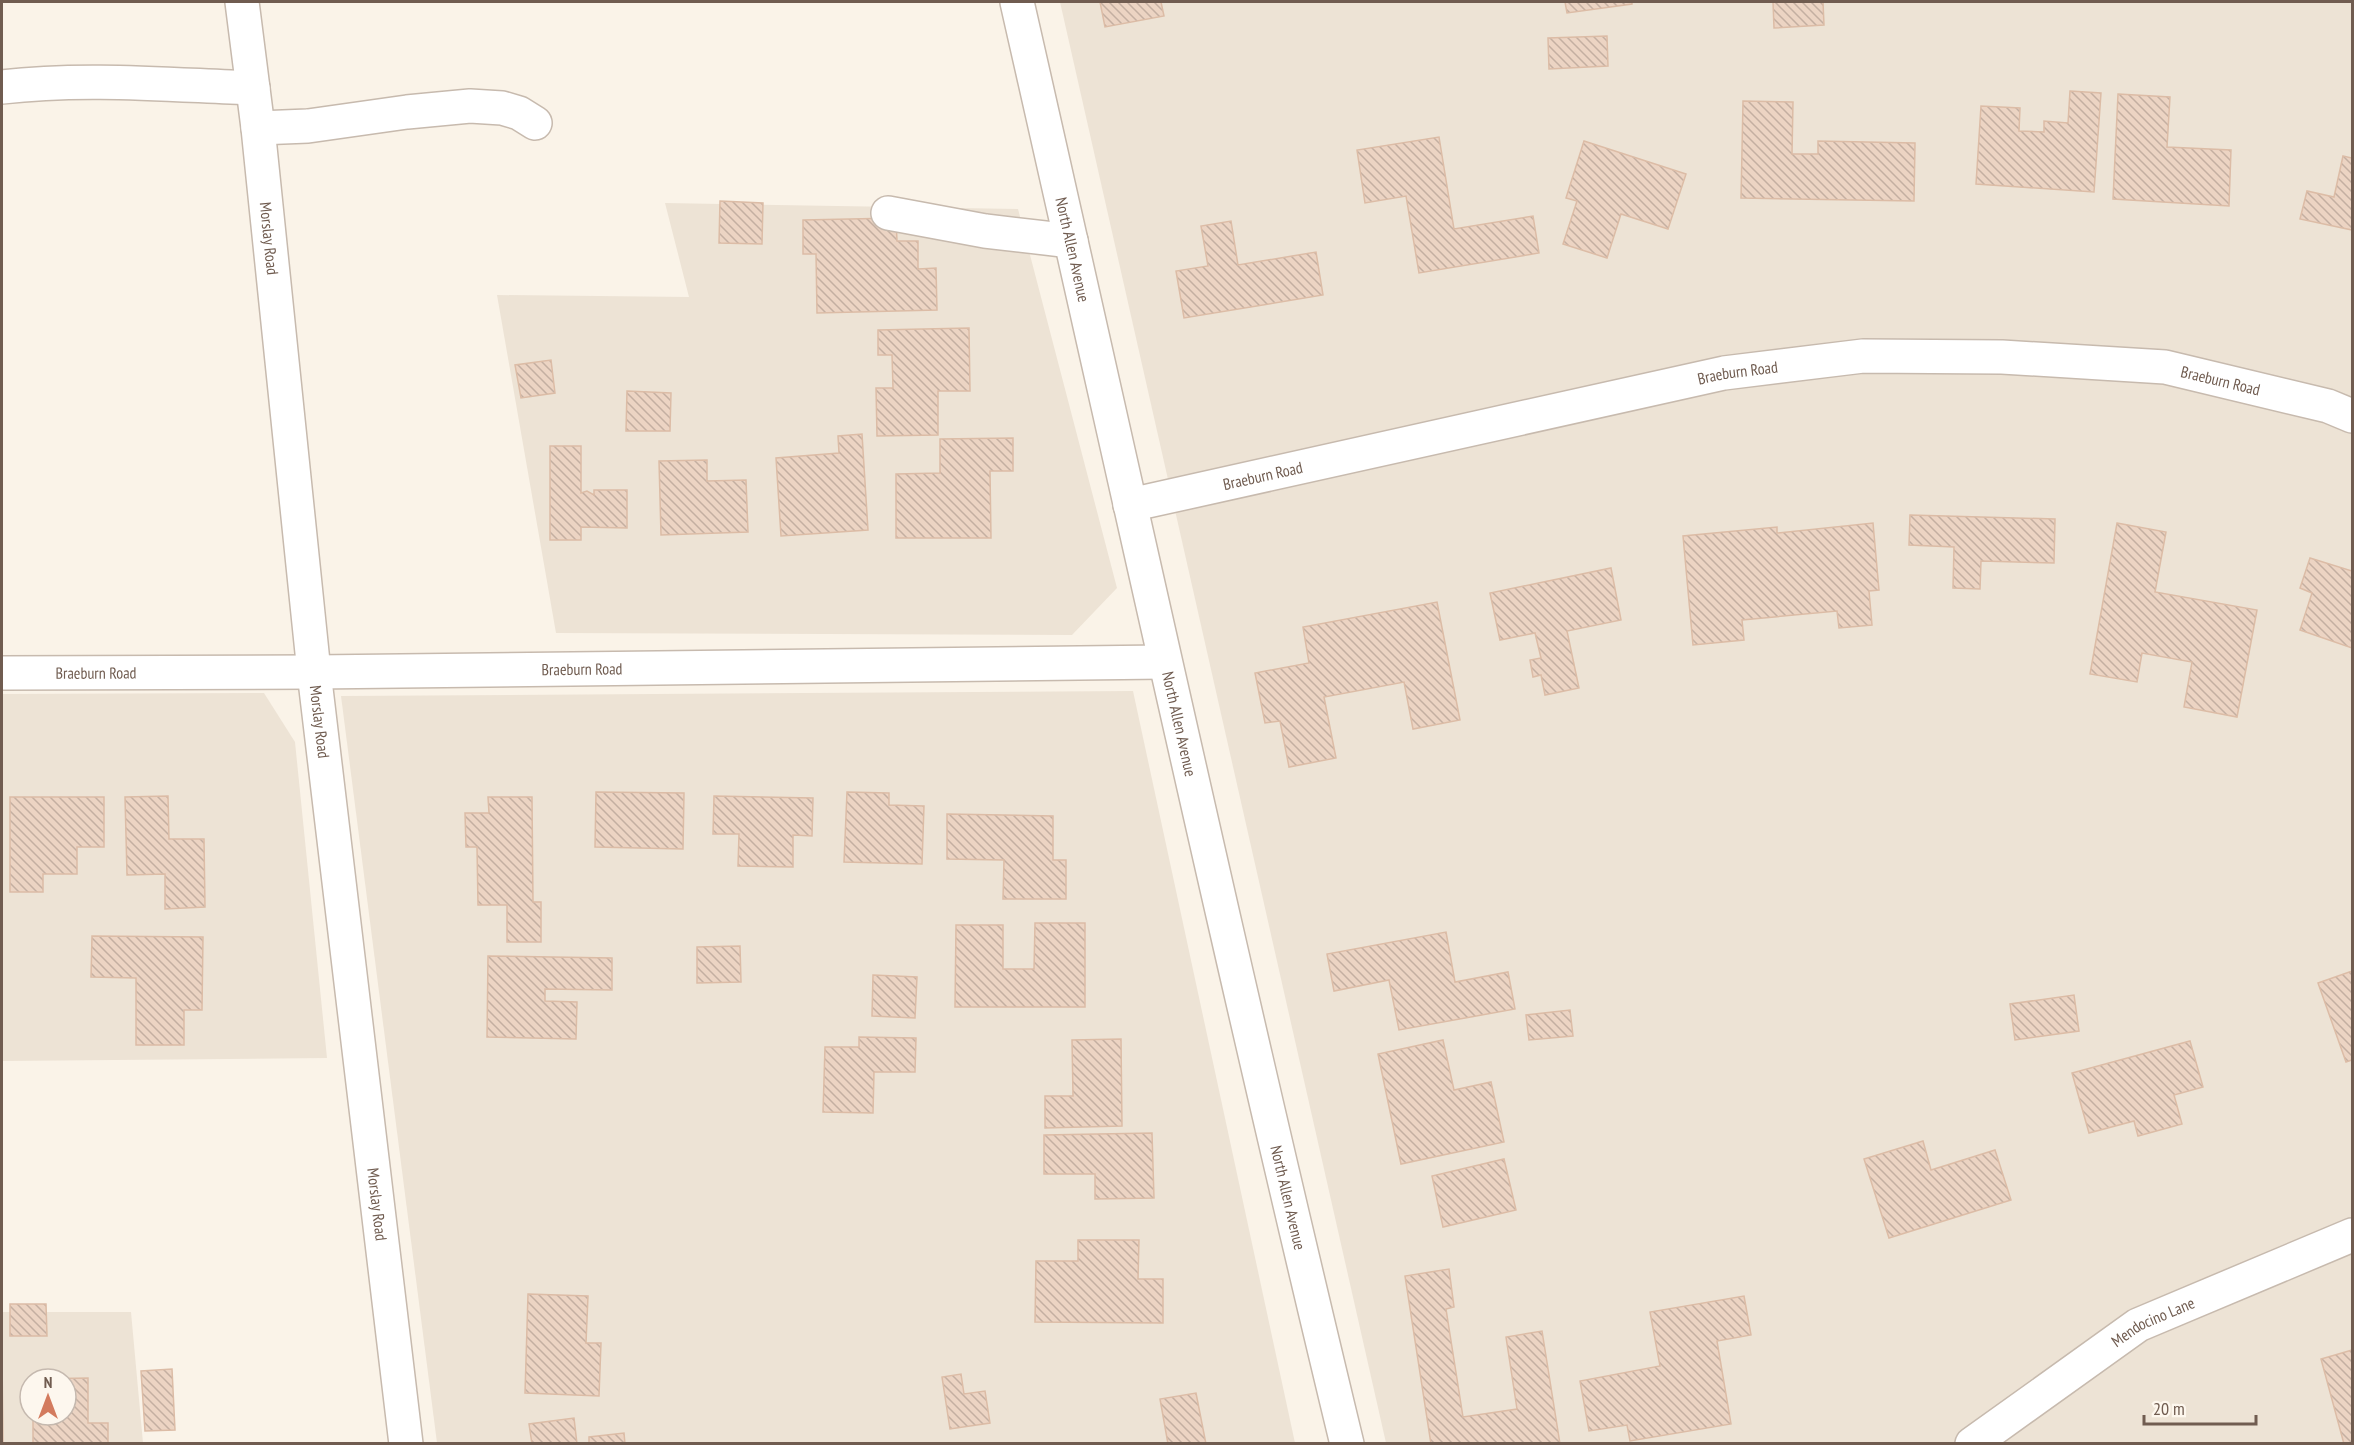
<svg xmlns="http://www.w3.org/2000/svg" width="2354" height="1445" font-family="'PT Sans Narrow',sans-serif">
	<style>
		.residential { fill: #ede3d5; fill-rule: evenodd }
		.building { fill: url(#building-back-hatch); stroke: #dcbca6; stroke-width: 1.5 }
		.lines { fill: none; stroke-linecap: round; stroke-linejoin: round }
		.minor-casing { stroke: #c7baae; stroke-width: 36 }
		.minor { stroke: #fff; stroke-width: 33 }
		.labels { text-anchor: middle; stroke-width: 4.5; stroke-linejoin: round; paint-order: stroke }
		.street-label { font-size: 16px; fill: #705c50; stroke: #fdf7ee }
	</style>
	<defs>
		<pattern id="building-back-hatch" width="6" height="6" patternUnits="userSpaceOnUse" patternTransform="scale(1.5)"><rect width="6" height="6" fill="#ecd4c3"/><path d="M-1 5l2 2M0 0l6 6M5-1l2 2" fill="none" stroke="#c4afa1"/></pattern>
	</defs>
	<rect width="100%" height="100%" fill="#faf3e8"/>
	<g class="residential">
		<path d="M 1060,2 L 2352,2 L 2352,1443 L 1386,1443 Z"/>
		<path d="M 665,203 L 1018,209 L 1117,588 L 1072,635 L 556,633 L 497,295 L 689,297 Z"/>
		<path d="M 1133,691 L 1295,1443 L 437,1443 L 341,696 Z"/>
		<path d="M 264,693 L 295,742 L 327,1058 L 2,1061 L 2,694 Z"/>
		<path d="M 2,1312 L 131,1312 L 143,1443 L 2,1444 ZM 30,1379 L 66,1379 L 66,1415 L 30,1415 Z"/>
	</g>
	<g class="building">
		<path d="M 1100,2 L 1161,2 L 1164,16 L 1105,27 Z"/>
		<path d="M 1565,2 L 1632,2 L 1632,4 L 1567,13 Z"/>
		<path d="M 1773,2 L 1823,2 L 1824,25 L 1774,28 Z"/>
		<path d="M 1607,36 L 1608,66 L 1549,69 L 1548,38 Z"/>
		<path d="M 2070,91 L 2101,93 L 2094,192 L 1976,184 L 1981,106 L 2020,108 L 2019,131 L 2044,132 L 2044,121 L 2068,123 Z"/>
		<path d="M 2118,94 L 2170,97 L 2167,147 L 2231,150 L 2229,206 L 2113,199 Z"/>
		<path d="M 1743,101 L 1793,102 L 1792,154 L 1818,154 L 1818,141 L 1915,143 L 1914,201 L 1741,198 Z"/>
		<path d="M 1439,137 L 1454,229 L 1533,216 L 1539,253 L 1419,273 L 1406,196 L 1365,203 L 1357,150 Z"/>
		<path d="M 1584,141 L 1686,174 L 1668,229 L 1621,214 L 1607,258 L 1563,244 L 1577,201 L 1566,198 Z"/>
		<path d="M 2343,156 L 2352,158 L 2352,230 L 2300,219 L 2307,191 L 2334,197 Z"/>
		<path d="M 720,201 L 763,203 L 762,244 L 719,243 Z"/>
		<path d="M 896,218 L 897,241 L 918,241 L 918,269 L 936,268 L 937,310 L 817,313 L 816,254 L 803,254 L 803,220 Z"/>
		<path d="M 1231,221 L 1238,265 L 1316,252 L 1323,295 L 1184,318 L 1176,271 L 1208,266 L 1201,226 Z"/>
		<path d="M 969,328 L 970,391 L 938,391 L 938,435 L 877,436 L 876,388 L 893,388 L 892,355 L 878,355 L 878,330 Z"/>
		<path d="M 551,360 L 555,393 L 521,398 L 515,365 Z"/>
		<path d="M 627,391 L 671,393 L 670,431 L 626,431 Z"/>
		<path d="M 862,434 L 868,530 L 781,536 L 776,458 L 839,453 L 838,436 Z"/>
		<path d="M 1013,438 L 1013,471 L 990,471 L 991,538 L 896,538 L 896,474 L 940,473 L 940,439 Z"/>
		<path d="M 550,446 L 581,446 L 581,493 L 587,491 L 594,495 L 594,490 L 627,490 L 627,528 L 581,527 L 581,540 L 550,540 Z"/>
		<path d="M 707,460 L 707,481 L 746,480 L 748,532 L 661,535 L 659,461 Z"/>
		<path d="M 1910,515 L 2055,519 L 2054,563 L 1981,561 L 1980,589 L 1953,588 L 1954,547 L 1909,545 Z"/>
		<path d="M 1873,523 L 1879,590 L 1869,591 L 1872,625 L 1839,628 L 1837,611 L 1742,620 L 1744,640 L 1693,645 L 1683,536 L 1777,527 L 1777,533 Z"/>
		<path d="M 2117,523 L 2166,532 L 2155,592 L 2257,610 L 2237,717 L 2184,707 L 2192,662 L 2142,653 L 2137,682 L 2090,674 Z"/>
		<path d="M 2310,558 L 2352,571 L 2352,648 L 2300,630 L 2312,593 L 2300,588 Z"/>
		<path d="M 1611,568 L 1621,620 L 1567,631 L 1579,688 L 1545,695 L 1541,675 L 1533,677 L 1530,660 L 1541,658 L 1535,633 L 1500,640 L 1490,593 Z"/>
		<path d="M 1437,602 L 1460,720 L 1413,729 L 1404,682 L 1324,697 L 1336,758 L 1289,767 L 1280,721 L 1265,723 L 1255,673 L 1309,663 L 1303,627 Z"/>
		<path d="M 596,792 L 684,793 L 683,849 L 595,847 Z"/>
		<path d="M 847,792 L 889,793 L 889,805 L 924,806 L 922,864 L 844,862 Z"/>
		<path d="M 168,796 L 169,839 L 204,839 L 205,907 L 165,909 L 165,874 L 127,875 L 125,797 Z"/>
		<path d="M 714,796 L 813,798 L 812,836 L 793,835 L 793,867 L 738,866 L 739,834 L 713,834 Z"/>
		<path d="M 10,797 L 104,797 L 104,847 L 77,847 L 77,874 L 43,874 L 43,892 L 10,892 Z"/>
		<path d="M 488,797 L 532,797 L 533,902 L 541,902 L 541,942 L 507,942 L 507,905 L 478,905 L 477,847 L 466,847 L 465,813 L 489,813 Z"/>
		<path d="M 947,814 L 1053,816 L 1053,860 L 1066,860 L 1066,899 L 1003,899 L 1004,860 L 947,859 Z"/>
		<path d="M 1035,923 L 1085,923 L 1085,1007 L 955,1007 L 956,925 L 1003,925 L 1003,969 L 1034,969 Z"/>
		<path d="M 1446,932 L 1455,982 L 1508,972 L 1515,1009 L 1399,1030 L 1389,980 L 1334,991 L 1327,954 Z"/>
		<path d="M 92,936 L 203,937 L 202,1010 L 184,1010 L 184,1045 L 136,1045 L 136,978 L 91,977 Z"/>
		<path d="M 740,946 L 741,982 L 697,983 L 697,947 Z"/>
		<path d="M 488,956 L 612,958 L 612,990 L 545,989 L 545,1001 L 577,1002 L 576,1039 L 487,1037 Z"/>
		<path d="M 2352,971 L 2352,1060 L 2346,1062 L 2318,983 Z"/>
		<path d="M 873,975 L 917,977 L 915,1018 L 872,1016 Z"/>
		<path d="M 2074,995 L 2079,1031 L 2015,1040 L 2010,1004 Z"/>
		<path d="M 1570,1010 L 1573,1036 L 1529,1040 L 1526,1015 Z"/>
		<path d="M 859,1037 L 916,1038 L 915,1072 L 874,1072 L 873,1113 L 823,1112 L 825,1047 L 859,1047 Z"/>
		<path d="M 1121,1039 L 1122,1126 L 1045,1128 L 1045,1096 L 1073,1096 L 1072,1040 Z"/>
		<path d="M 1443,1040 L 1454,1090 L 1491,1082 L 1504,1142 L 1401,1164 L 1378,1054 Z"/>
		<path d="M 2190,1041 L 2203,1087 L 2174,1095 L 2182,1124 L 2138,1136 L 2134,1121 L 2089,1133 L 2072,1073 Z"/>
		<path d="M 1152,1133 L 1154,1198 L 1095,1199 L 1095,1174 L 1044,1174 L 1044,1135 Z"/>
		<path d="M 1923,1141 L 1931,1170 L 1995,1150 L 2011,1200 L 1889,1238 L 1864,1159 Z"/>
		<path d="M 1504,1159 L 1516,1210 L 1443,1227 L 1432,1176 Z"/>
		<path d="M 1078,1240 L 1139,1240 L 1138,1279 L 1163,1279 L 1163,1323 L 1035,1322 L 1036,1261 L 1078,1261 Z"/>
		<path d="M 1449,1269 L 1454,1307 L 1446,1309 L 1463,1417 L 1517,1409 L 1506,1337 L 1542,1331 L 1560,1444 L 1431,1444 L 1405,1276 Z"/>
		<path d="M 528,1294 L 588,1296 L 586,1343 L 601,1343 L 599,1396 L 525,1393 Z"/>
		<path d="M 1744,1296 L 1751,1335 L 1717,1341 L 1731,1424 L 1630,1441 L 1627,1425 L 1589,1431 L 1580,1381 L 1660,1366 L 1650,1312 Z"/>
		<path d="M 10,1304 L 46,1304 L 47,1336 L 10,1336 Z"/>
		<path d="M 2352,1350 L 2352,1444 L 2344,1444 L 2321,1359 Z"/>
		<path d="M 2,1358 L 3,1444 L 2,1444 Z"/>
		<path d="M 172,1369 L 175,1430 L 145,1431 L 141,1371 Z"/>
		<path d="M 961,1374 L 964,1394 L 985,1391 L 990,1423 L 950,1429 L 942,1377 Z"/>
		<path d="M 88,1378 L 88,1423 L 108,1423 L 108,1444 L 33,1444 L 33,1415 L 66,1415 L 66,1379 L 33,1379 Z"/>
		<path d="M 1196,1393 L 1206,1444 L 1168,1444 L 1160,1399 Z"/>
		<path d="M 574,1418 L 577,1444 L 532,1444 L 529,1424 Z"/>
		<path d="M 624,1433 L 625,1444 L 589,1444 L 589,1437 Z"/>
	</g>
	<g class="lines">
		<g class="minor-casing">
			<g id="minor">
				<path id="s1" d="M 242,2 L 258,128 L 314,672 L 406,1444"/>
				<path id="s2" d="M 1017,2 C 1126,482 1231,964 1347,1444"/>
				<path d="M 2,87 C 85,77 170,85 253,88"/>
				<path d="M 258,128 L 308,126 L 407,112 L 470,106 L 502,108 L 519,113 L 535,123"/>
				<path d="M 888,213 L 985,231 L 1071,241"/>
				<path id="s3" d="M 1130,505 L 1724,373 L 1863,356 L 2002,357 L 2165,367 L 2328,406 L 2352,416"/>
				<path id="s4" d="M 2,673 L 314,672 L 1164,662"/>
				<path id="s5" d="M 1972,1444 L 2138,1325 L 2352,1235"/>
			</g>
		</g>
		<use href="#minor" class="minor"/>
	</g>
	<g class="labels">
		<g class="street-label">
			<text dy="6" stroke="none"><textPath href="#s1" startOffset="238">Morslay Road</textPath></text>
			<text dy="6" stroke="none"><textPath href="#s2" startOffset="254">North Allen Avenue</textPath></text>
			<text dy="6" stroke="none"><textPath href="#s3" startOffset="622">Braeburn Road</textPath></text>
			<text dy="6" stroke="none"><textPath href="#s3" startOffset="1108">Braeburn Road</textPath></text>
			<text dy="6" stroke="none"><textPath href="#s3" startOffset="136">Braeburn Road</textPath></text>
			<text dy="6" stroke="none"><textPath href="#s4" startOffset="580">Braeburn Road</textPath></text>
			<text dy="6" stroke="none"><textPath href="#s4" startOffset="94">Braeburn Road</textPath></text>
			<text dy="6" stroke="none"><textPath href="#s1" startOffset="724">Morslay Road</textPath></text>
			<text dy="6" stroke="none"><textPath href="#s2" startOffset="740">North Allen Avenue</textPath></text>
			<text dy="6" stroke="none"><textPath href="#s2" startOffset="1226">North Allen Avenue</textPath></text>
			<text dy="6" stroke="none"><textPath href="#s1" startOffset="1210">Morslay Road</textPath></text>
			<text dy="6" stroke="none"><textPath href="#s5" startOffset="219">Mendocino Lane</textPath></text>
		</g>
	</g>
	<rect width="2354" height="1445" fill="none" stroke="#705c50" stroke-width="6"/>
	<g transform="translate(48 1397)"><circle r="28" fill="#fdf7ee" stroke="#c5b9af" stroke-width="1.5"/>
	<path d="M0-4.5L10 22L0 15L-10 22Z" fill="#d37b5e"/>
	<text y="-9" font-size="16" font-weight="bold" text-anchor="middle" fill="#705c50">N</text>
	</g>
	<path d="M2144 1415v9h112v-9" fill="none" stroke="#705c50" stroke-width="3"/>
	<text x="2153" y="1415" font-size="18" fill="#705c50" stroke="#fdf7ee" stroke-width="4.5" paint-order="stroke">20 m</text>
</svg>
